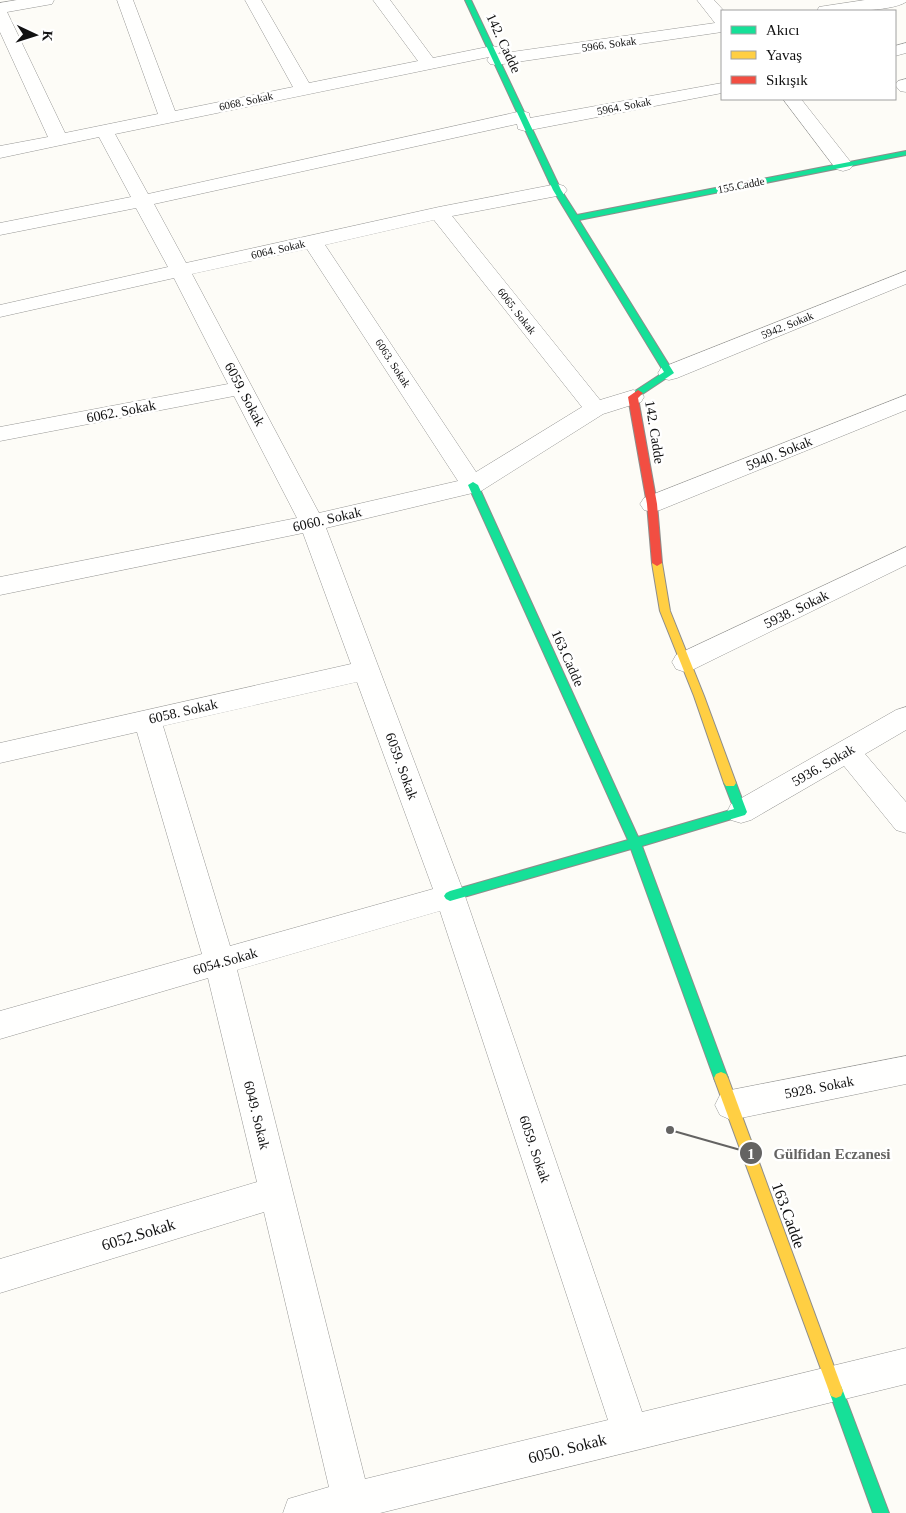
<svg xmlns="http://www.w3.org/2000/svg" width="906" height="1513" font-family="Georgia,serif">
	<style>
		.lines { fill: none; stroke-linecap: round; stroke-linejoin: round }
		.street-casing { stroke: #979795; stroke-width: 1 }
		.fast-casing { stroke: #8e8d8b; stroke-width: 2 }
		.slow-casing { stroke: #8e8d8b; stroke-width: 2 }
		.jam-casing { stroke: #8e8d8b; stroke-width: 2 }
		.street { fill: #fffffe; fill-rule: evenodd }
		.fast { fill: #16e098; fill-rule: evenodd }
		.slow { fill: #ffcf43; fill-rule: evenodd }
		.jam { fill: #f24e42; fill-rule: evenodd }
		.labels { text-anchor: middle; stroke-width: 5; stroke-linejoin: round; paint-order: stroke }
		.far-street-label { font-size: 11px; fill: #111; stroke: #fff }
		.street-label { font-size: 14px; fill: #111; stroke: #fff }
		.near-street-label { font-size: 16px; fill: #111; stroke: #fff }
		.leader { fill: none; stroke: #646362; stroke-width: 2 }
		.callout-dot { fill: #646362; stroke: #fff; stroke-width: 2 }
		.mark-label { font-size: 15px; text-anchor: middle; font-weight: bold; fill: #fff }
		.callout-label { font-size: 15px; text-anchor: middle; font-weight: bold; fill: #646362; stroke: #fff; stroke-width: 5; stroke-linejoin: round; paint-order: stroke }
	</style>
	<rect width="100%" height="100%" fill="#fdfcf7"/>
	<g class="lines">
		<g class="street-casing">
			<g id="street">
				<path d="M 17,0 L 54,0 L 52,4 L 7,12 L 65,133 L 158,114 L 117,0 L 133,0 L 175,111 L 293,87 L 245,0 L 261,0 L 309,83 L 418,61 L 373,0 L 390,0 L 433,58 L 492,46 L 498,47 L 501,51 L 498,54 L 715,23 L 697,0 L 714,0 L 724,11 L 722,32 L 496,65 L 490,64 L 487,60 L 489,57 L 115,134 L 148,194 L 522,111 L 529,113 L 530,118 L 722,83 L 722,93 L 525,131 L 518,129 L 517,124 L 154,204 L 186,263 L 439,207 L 557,184 L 564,186 L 567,190 L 564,194 L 557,196 L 452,216 L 600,400 L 633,390 L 641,392 L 644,397 L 641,402 L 603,414 L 481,491 L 326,528 L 465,896 L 642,1412 L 906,1348 L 906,1384 L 380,1513 L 283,1513 L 288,1499 L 329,1487 L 264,1212 L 0,1293 L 0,1259 L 257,1182 L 208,978 L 0,1039 L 0,1011 L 202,954 L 137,732 L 0,763 L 0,743 L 351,664 L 303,533 L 0,595 L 0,577 L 297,518 L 234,396 L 0,441 L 0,427 L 228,384 L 174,278 L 0,317 L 0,305 L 168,267 L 136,208 L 0,235 L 0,223 L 131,197 L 99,137 L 0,158 L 0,146 L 48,137 L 0,32 L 0,3 ZM 434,220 L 582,407 L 476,472 L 325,245 ZM 307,249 L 458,481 L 319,513 L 192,274 ZM 357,682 L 433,889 L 230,946 L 163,726 ZM 440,911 L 608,1420 L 365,1479 L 237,970 Z"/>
				<path d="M 865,0 L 906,0 L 906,2 C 891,12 836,12 817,11 L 819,7 L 825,6 Z"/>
				<path d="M 906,43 L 906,53 L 895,56 L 895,46 Z"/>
				<path d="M 906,79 L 906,92 L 900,91 L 895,85 L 898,81 Z"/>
				<path d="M 783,99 L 801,99 L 853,165 L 850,169 L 843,171 L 836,169 Z"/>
				<path d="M 906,271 L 906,284 L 677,378 L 669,380 L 661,378 L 658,373 L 661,368 Z"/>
				<path d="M 906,395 L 906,410 L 660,510 L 652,512 L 644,510 L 640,504 L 644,498 Z"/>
				<path d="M 906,547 L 906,565 L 694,669 L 685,672 L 676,669 L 672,662 L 676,655 Z"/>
				<path d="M 906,707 L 906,730 L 865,754 L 906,802 L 906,833 L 896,830 L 844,766 L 751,820 L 741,823 L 731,820 L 727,812 L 731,804 L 896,710 Z"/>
				<path d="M 906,1056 L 906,1084 L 731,1120 L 720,1115 L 715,1105 L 720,1095 L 731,1090 Z"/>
			</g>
		</g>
		<g class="fast-casing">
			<g id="fast">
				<path d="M 465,0 L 471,0 L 561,190 L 577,215 L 906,151 L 906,155 L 579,220 L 674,373 L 641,395 L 635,395 L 635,391 L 664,372 L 553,190 Z"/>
				<path d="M 473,482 L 478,485 L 638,837 L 734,809 L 724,783 L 726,780 L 734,780 L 736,783 L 747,812 L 745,815 L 642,846 L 728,1078 L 726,1082 L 721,1084 L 716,1082 L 714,1078 L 631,849 L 450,901 L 446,899 L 444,896 L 446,893 L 450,891 L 628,840 L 468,485 Z"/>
				<path d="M 836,1384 L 841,1386 L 843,1391 L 889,1513 L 873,1513 L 829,1391 L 831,1386 Z"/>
			</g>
		</g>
		<g class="slow-casing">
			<g id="slow">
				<path d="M 657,560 L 662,563 L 670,611 L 704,696 L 736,783 L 734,786 L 726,786 L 724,783 L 694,696 L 660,611 L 652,563 Z"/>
				<path d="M 721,1072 L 726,1074 L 728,1078 L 843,1391 L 841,1396 L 836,1398 L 831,1396 L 829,1391 L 714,1078 L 716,1074 Z"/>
			</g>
		</g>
		<g class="jam-casing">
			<path id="jam" d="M 638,390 L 643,393 L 638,398 L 657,504 L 662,563 L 657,566 L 652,563 L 647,504 L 628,397 Z"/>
		</g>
		<use href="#street" class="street"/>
		<use href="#fast" class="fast"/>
		<use href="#slow" class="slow"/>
		<use href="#jam" class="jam"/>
	</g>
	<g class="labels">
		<g class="far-street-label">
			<text transform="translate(609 44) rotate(-8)" y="4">5966. Sokak</text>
			<text transform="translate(246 101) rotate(-12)" y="4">6068. Sokak</text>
			<text transform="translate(624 106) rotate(-11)" y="4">5964. Sokak</text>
			<text transform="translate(741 185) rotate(-11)" y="4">155.Cadde</text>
			<text transform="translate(278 249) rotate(-13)" y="4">6064. Sokak</text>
			<text transform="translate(517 311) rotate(52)" y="4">6065. Sokak</text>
			<text transform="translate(787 325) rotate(-22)" y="4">5942. Sokak</text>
			<text transform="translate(393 363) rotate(57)" y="4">6063. Sokak</text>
		</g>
		<g class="street-label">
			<text transform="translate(504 43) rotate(65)" y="5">142. Cadde</text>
			<text transform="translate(245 394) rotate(62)" y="5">6059. Sokak</text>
			<text transform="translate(121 411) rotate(-11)" y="5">6062. Sokak</text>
			<text transform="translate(655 432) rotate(81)" y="5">142. Cadde</text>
			<text transform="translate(779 453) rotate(-22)" y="5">5940. Sokak</text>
			<text transform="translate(327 519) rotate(-13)" y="5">6060. Sokak</text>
			<text transform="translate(796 609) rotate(-26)" y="5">5938. Sokak</text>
			<text transform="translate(568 658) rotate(66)" y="5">163.Cadde</text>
			<text transform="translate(183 711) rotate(-13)" y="5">6058. Sokak</text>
			<text transform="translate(823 765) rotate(-30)" y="5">5936. Sokak</text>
			<text transform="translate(402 766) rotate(70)" y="5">6059. Sokak</text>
			<text transform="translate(225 961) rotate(-16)" y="5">6054.Sokak</text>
			<text transform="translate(819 1087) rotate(-11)" y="5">5928. Sokak</text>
			<text transform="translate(257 1115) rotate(76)" y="5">6049. Sokak</text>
			<text transform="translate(535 1149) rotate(71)" y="5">6059. Sokak</text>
		</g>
		<g class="near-street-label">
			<text transform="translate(789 1215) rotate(70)" y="6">163.Cadde</text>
			<text transform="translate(138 1234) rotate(-17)" y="6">6052.Sokak</text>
			<text transform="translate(567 1448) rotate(-14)" y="6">6050. Sokak</text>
		</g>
	</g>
	<path class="leader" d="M670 1130L751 1153"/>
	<g class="callout-dot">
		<circle cx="670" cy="1130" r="5"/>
		<circle cx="751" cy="1153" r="12"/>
	</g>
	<g class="mark-label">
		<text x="751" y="1159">1</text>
	</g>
	<g class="callout-label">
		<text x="832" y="1159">Gülfidan Eczanesi</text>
	</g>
	<rect x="721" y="10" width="175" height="90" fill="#ffffff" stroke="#a0a0a0"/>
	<rect x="731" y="26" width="25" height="8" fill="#16e098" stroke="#a0a0a0"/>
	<text x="766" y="35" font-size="15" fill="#111111">Akıcı</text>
	<rect x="731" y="51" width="25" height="8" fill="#ffcf43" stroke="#a0a0a0"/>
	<text x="766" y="60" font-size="15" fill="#111111">Yavaş</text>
	<rect x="731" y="76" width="25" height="8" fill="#f24e42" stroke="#a0a0a0"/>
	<text x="766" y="85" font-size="15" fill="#111111">Sıkışık</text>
	<g transform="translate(35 35) rotate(94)" stroke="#ffffff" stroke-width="4" paint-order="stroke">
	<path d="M0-4L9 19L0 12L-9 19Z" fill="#111111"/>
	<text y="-8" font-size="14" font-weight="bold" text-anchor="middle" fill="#111111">K</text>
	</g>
</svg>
